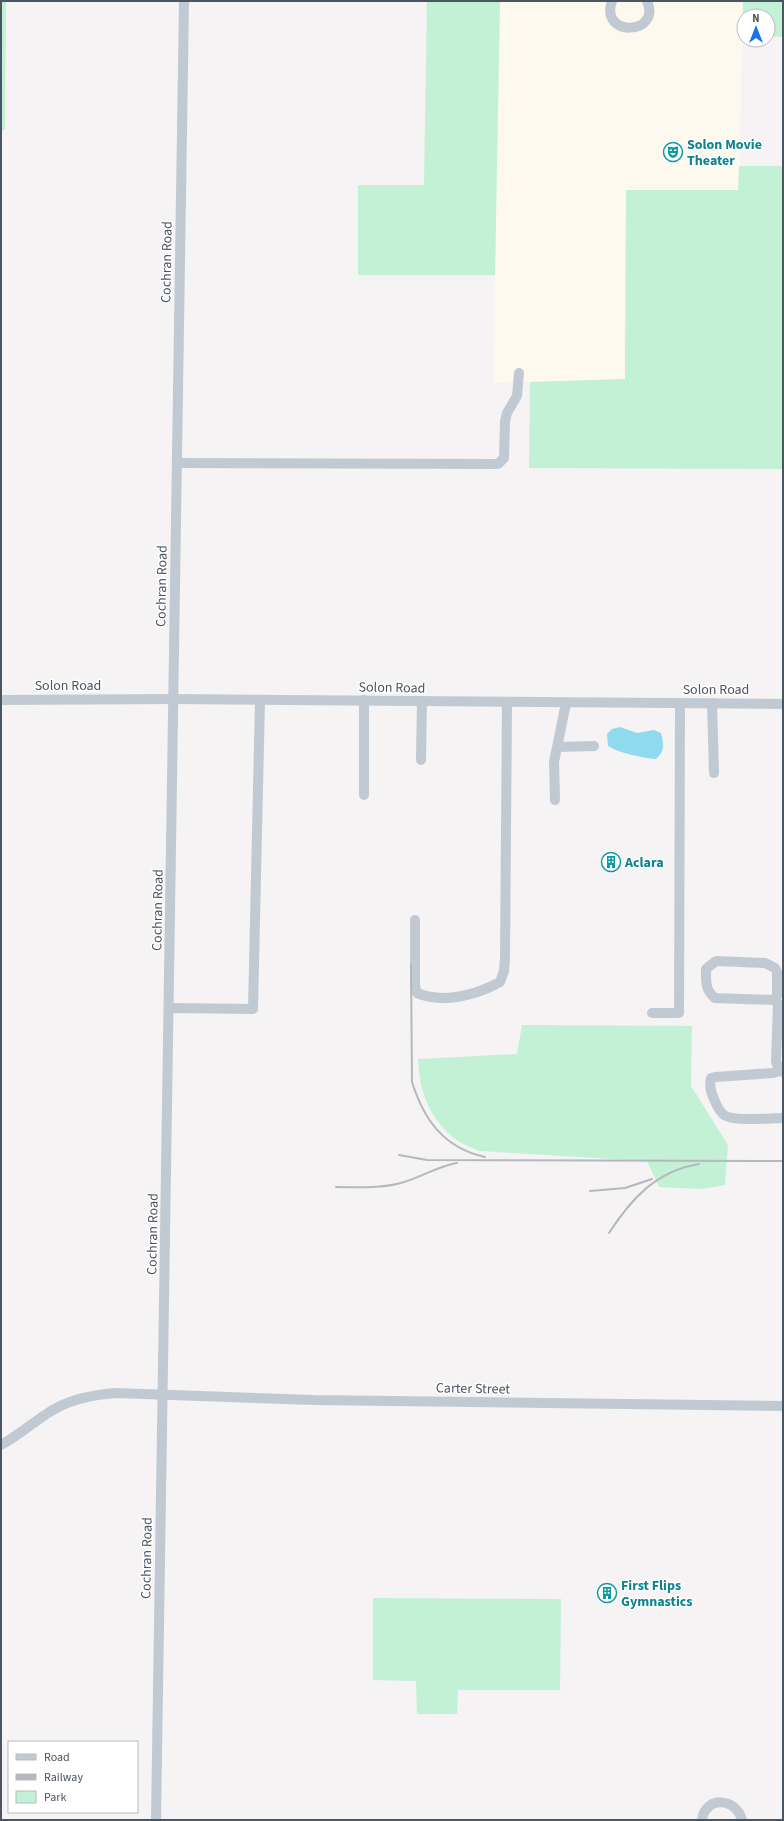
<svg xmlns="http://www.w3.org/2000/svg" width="784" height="1821" font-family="'Source Sans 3',sans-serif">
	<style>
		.commercial { fill: #fdf9ef }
		.green { fill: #c3f1d5 }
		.water { fill: #90daee }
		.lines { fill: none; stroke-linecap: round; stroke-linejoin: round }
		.minor { stroke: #c1cad2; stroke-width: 10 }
		.rail { stroke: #b5b8bd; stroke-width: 2 }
		.labels { text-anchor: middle; stroke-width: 3; stroke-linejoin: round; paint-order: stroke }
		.culture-label { font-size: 14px; font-weight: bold; fill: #0d838f; stroke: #fff; text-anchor: start }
		.street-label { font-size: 14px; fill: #4a5661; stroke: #fff }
	</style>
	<rect width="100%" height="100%" fill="#f5f3f3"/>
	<path class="commercial" d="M 500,1 L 743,1 L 739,190 L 626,190 L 625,379 L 493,383 Z"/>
	<g class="green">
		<path d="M 1,1 L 6,1 L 5,130 L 1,130 Z"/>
		<path d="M 427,1 L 500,1 L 495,275 L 358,275 L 358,185 L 424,185 Z"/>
		<path d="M 743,1 L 783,1 L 783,37 L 768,36 L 768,16 L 744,16 L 744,36 L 742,36 Z"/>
		<path d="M 739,166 L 783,166 L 783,469 L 529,468 L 530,382 L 625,379 L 626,190 L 738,190 Z"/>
		<path d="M 522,1025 L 692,1026 L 691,1086 L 728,1145 L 725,1185 L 701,1189 L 659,1187 L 647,1161 L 479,1151 C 471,1147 461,1144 454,1138 C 429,1118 419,1090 418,1059 L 517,1054 Z"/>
		<path d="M 373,1598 L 561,1599 L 560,1690 L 458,1690 L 457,1714 L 417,1714 L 416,1681 L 373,1680 Z"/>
	</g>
	<path class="water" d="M 620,727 L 637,733 L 654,730 L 661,733 C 664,744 665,751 656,759 C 643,758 619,753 608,746 L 607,734 L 612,729 Z"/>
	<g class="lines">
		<g class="minor">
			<path d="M 612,1 C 599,38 662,35 647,1"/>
			<path d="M 177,463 L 498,464 L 504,458 L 505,421 L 507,413 L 517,396 L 519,373"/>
			<path d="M 1,700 L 174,699 L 783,704"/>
			<path d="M 364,700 L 364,795"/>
			<path d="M 712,703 L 714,773"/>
			<path d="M 558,747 L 594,746"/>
			<path d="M 421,760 L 422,701"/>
			<path d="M 555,800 L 554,762 L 566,703"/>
			<path d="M 415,920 L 415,986 L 417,993 C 444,1004 476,995 500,982 L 504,971 L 505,958 L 507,702"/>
			<path d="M 716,961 L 765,963 L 775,968 L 777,972 L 777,996 L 775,1000 L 715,998 C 705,990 706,982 706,969 Z"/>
			<path d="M 775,1000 L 778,1004 L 776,1061 L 779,1071 L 783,1072"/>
			<path d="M 169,1008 L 253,1009 L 260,700"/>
			<path d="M 652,1013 L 679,1013 L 680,703"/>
			<path d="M 779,1071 L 773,1073 L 715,1077 L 711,1078 C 709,1086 711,1093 714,1099 C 716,1104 720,1112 724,1115 C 734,1122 770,1118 783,1118"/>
			<path d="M 1,1445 C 17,1436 30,1425 45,1415 C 66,1400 90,1395 116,1393 L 314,1400 L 783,1406"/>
			<path d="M 156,1820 L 184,1"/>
			<path d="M 702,1820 C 705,1796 736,1797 742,1820"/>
		</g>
		<g class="rail">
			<path d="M 411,964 L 412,1082 C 424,1120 444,1148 485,1157"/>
			<path d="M 399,1155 L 427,1160 L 783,1161"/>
			<path d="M 336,1187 C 359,1187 382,1189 404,1182 C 422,1177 438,1166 457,1163"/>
			<path d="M 590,1191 L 625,1188 L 652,1179"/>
			<path d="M 609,1233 C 631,1199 656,1171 699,1164"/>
		</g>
	</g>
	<defs>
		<g id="theatre-ring" transform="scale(1)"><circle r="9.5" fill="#fff" stroke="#0f9aa8" stroke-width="1.5"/><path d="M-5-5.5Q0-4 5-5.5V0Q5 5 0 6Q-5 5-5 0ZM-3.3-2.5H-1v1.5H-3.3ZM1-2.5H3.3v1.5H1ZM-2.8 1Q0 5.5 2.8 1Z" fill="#0f9aa8"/></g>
		<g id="building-ring" transform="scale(1)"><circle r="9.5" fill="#fff" stroke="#0f9aa8" stroke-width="1.5"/><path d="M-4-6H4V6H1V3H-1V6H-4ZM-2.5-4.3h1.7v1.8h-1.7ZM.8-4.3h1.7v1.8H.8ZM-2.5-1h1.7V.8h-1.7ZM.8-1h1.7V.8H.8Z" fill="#0f9aa8"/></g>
	</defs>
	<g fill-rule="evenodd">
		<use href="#theatre-ring" x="673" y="152"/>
		<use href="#building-ring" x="611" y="862"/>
		<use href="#building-ring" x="607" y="1593"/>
	</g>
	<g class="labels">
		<g class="culture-label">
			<text x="687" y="149">Solon Movie<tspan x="687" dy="16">Theater</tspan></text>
			<text x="625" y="867">Aclara</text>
			<text x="621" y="1590">First Flips<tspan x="621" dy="16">Gymnastics</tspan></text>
		</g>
		<g class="street-label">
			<text transform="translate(166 262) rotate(-89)" y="5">Cochran Road</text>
			<text transform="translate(161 586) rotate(-89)" y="5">Cochran Road</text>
			<text x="68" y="690">Solon Road</text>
			<text transform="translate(392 687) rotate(1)" y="5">Solon Road</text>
			<text x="716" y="694">Solon Road</text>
			<text transform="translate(157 910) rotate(-89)" y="5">Cochran Road</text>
			<text transform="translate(152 1234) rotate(-89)" y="5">Cochran Road</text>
			<text transform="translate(473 1388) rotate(1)" y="5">Carter Street</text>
			<text transform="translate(146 1558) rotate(-89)" y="5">Cochran Road</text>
		</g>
	</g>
	<rect width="784" height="1821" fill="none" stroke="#4a5661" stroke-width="4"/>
	<rect x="8" y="1741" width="130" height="72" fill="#ffffff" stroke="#b7bbc0"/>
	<rect x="16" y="1754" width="20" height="6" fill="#c1cad2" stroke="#b7bbc0"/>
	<text x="44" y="1761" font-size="12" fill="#4a5661">Road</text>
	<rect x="16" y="1774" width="20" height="6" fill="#b5b8bd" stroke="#b7bbc0"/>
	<text x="44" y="1781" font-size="12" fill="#4a5661">Railway</text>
	<rect x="16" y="1791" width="20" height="12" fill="#c3f1d5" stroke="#b7bbc0"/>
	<text x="44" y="1801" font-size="12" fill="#4a5661">Park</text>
	<g transform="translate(756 28)"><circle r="19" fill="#ffffff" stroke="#b7bbc0"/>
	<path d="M0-3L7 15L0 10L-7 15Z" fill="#1a73e8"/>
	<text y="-6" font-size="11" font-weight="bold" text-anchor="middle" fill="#4a5661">N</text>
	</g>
</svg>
